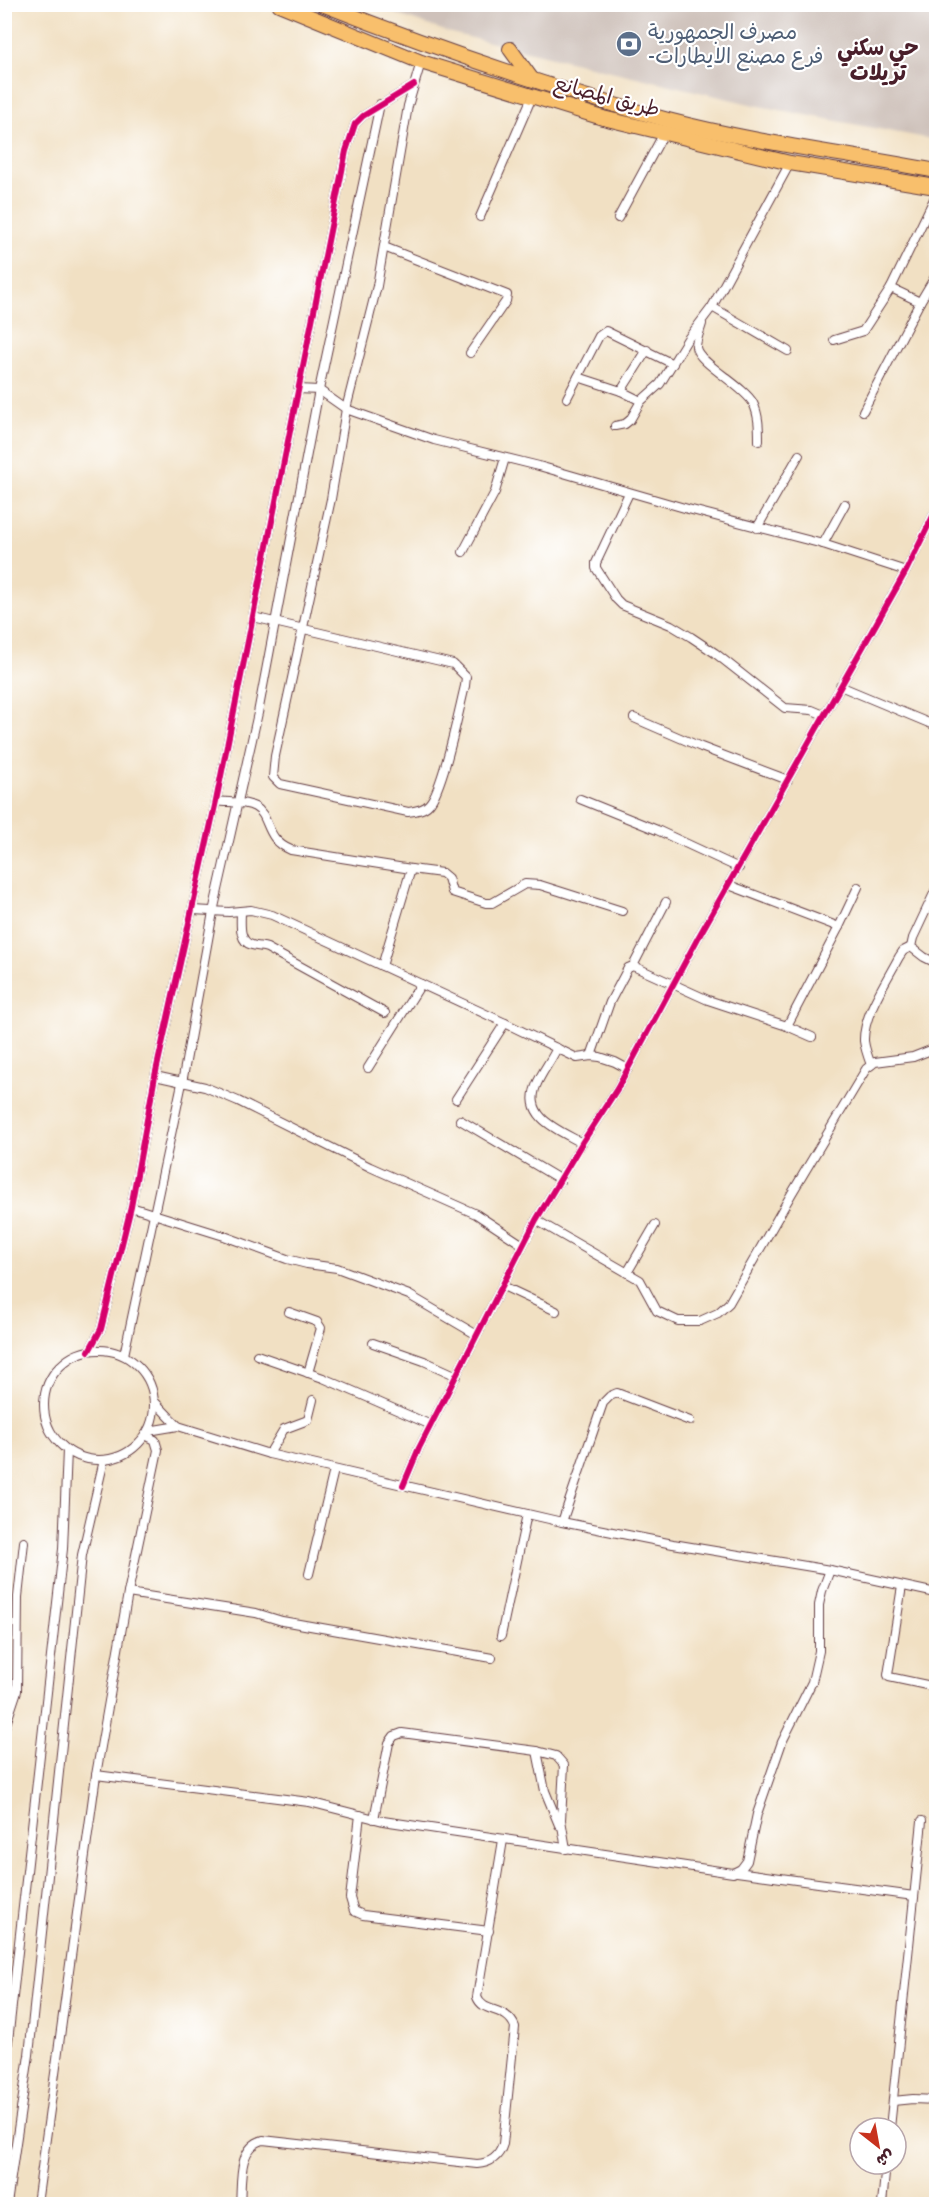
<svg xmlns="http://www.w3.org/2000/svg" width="941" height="2209" font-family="Dekko,'Playpen Sans Arabic',sans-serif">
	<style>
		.industrial { fill: #cec1ba }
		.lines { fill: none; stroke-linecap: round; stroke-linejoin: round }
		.minor-casing { stroke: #633c42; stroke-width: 10 }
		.primary-casing { stroke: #633c42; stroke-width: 16 }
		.minor { stroke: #fff; stroke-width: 8 }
		.primary { stroke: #f8bf6c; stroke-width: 14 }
		.cycleway-casing { stroke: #fff; stroke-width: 10 }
		.cycleway { stroke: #d6006c; stroke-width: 6 }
		.labels { text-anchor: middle; stroke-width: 4.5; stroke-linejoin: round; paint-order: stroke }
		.service-label { font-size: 21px; fill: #4e5e75; stroke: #fff; text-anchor: start }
		.street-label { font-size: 21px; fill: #4a1f2b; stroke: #fff }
		.neighbourhood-label { font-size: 22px; font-weight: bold; fill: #4a1f2b; stroke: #fff }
	</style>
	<rect width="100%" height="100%" fill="#fff"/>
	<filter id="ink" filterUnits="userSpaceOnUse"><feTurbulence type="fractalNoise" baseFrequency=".0167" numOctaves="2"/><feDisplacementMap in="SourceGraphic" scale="12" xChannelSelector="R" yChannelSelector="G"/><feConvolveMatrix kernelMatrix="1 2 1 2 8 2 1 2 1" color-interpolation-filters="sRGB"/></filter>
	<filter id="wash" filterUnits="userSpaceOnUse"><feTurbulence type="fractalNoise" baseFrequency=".008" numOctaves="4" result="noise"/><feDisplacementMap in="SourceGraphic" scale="24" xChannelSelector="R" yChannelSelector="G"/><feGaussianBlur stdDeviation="1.35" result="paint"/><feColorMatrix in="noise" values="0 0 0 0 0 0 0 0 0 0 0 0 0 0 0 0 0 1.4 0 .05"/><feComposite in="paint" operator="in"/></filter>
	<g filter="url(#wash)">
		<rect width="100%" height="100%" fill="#f1e0c3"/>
		<path class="industrial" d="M 369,5 L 936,5 L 936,140 L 754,105 L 451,33 Z"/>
	</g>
	<g filter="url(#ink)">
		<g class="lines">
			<g class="minor-casing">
				<g id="minor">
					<path d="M 480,217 L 532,97"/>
					<path d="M 618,218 L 664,133"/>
					<path d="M 384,247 L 507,295 L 506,301 L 470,353"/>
					<path d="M 891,288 L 920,302"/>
					<path d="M 712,307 L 788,351"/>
					<path d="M 702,324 C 700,331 696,340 696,347 C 697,362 744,386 753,403 C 759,415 759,428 759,441"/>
					<path d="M 834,340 L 863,331 L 891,288 L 936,195"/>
					<path d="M 578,377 L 621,391 L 641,401"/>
					<path d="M 298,389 L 319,390 L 346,409 L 434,440 L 539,466 L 688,509 L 823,544 L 906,571"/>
					<path d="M 621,391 L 647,350"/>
					<path d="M 567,398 L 599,336 L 606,331 L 673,364"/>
					<path d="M 863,411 L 920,302 L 936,275"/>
					<path d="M 615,426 L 625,424 L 630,420 L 641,401 L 660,384 L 687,340 L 712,307 L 790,163"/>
					<path d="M 629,493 L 596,563 L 596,568 L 616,599 L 622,605 L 671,625 L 691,637 L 715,653 L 785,708 L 812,710 L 824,715"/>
					<path d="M 757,528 L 799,455"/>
					<path d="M 823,544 L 845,504"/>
					<path d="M 463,552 L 495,492 L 505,458"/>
					<path d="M 253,617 L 453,664 L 466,677 L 465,686 C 459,710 443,789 429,804 C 424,810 415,811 408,812 L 280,784 L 273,777 L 275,756 L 331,499 L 346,409 L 377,286 L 408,106 L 421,62"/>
					<path d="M 840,686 L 936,726"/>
					<path d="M 634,718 L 701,747 L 788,780"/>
					<path d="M 580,799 L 657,830 L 739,868"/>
					<path d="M 216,801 C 228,803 244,801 255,807 C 271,816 264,839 291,850 L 411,869 L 382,966"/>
					<path d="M 411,869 L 442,873 L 448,878 L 452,892 L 486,903 L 492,903 L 525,884 L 540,885 L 622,911"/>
					<path d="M 729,885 L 839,927"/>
					<path d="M 936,889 L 913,938 L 911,947 L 924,957 L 936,963"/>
					<path d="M 193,910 L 229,912 L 251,910 L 272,915 L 505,1023 L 577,1058 L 591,1056 L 600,1057 L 615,1062 L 628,1069"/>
					<path d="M 241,911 C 241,922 238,942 252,945 C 258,947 262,946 267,948 L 385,1013"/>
					<path d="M 633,966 L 666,902"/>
					<path d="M 787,1026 L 839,927 L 858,887"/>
					<path d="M 557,1048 C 551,1061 541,1073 536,1086 C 523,1118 561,1131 582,1143"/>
					<path d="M 591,1056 L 610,1002 L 628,968 L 633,966 L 708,1000 L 787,1026 L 812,1037"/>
					<path d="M 871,1065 C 868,1057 865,1049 864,1041 C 863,1015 887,980 899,957 L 903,951 L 911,947"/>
					<path d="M 368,1068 L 421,984"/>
					<path d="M 155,1076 L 205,1087 L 238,1101 L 370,1167 L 476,1214 L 523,1245"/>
					<path d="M 456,1099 L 505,1023"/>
					<path d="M 460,1120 L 561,1180"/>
					<path d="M 131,1207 L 224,1236 L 287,1259 L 307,1264 L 337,1268 L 409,1295 L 477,1335"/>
					<path d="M 536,1220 L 640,1280 L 657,1311 L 678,1321 L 700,1321 L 718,1313 L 729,1303 L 792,1193 L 866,1069 L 875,1062 L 913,1057 L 936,1048"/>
					<path d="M 627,1273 L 655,1225"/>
					<path d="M 503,1286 L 556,1311"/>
					<path d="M 289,1312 L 317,1322 L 321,1328 L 308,1373"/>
					<path d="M 373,1343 L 424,1361 L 457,1376"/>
					<circle cx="99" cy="1405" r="55"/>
					<path d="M 89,1351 L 101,1329 L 131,1207 L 155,1076 L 216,801 L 346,151 L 355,124 L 363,116 L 414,85"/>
					<path d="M 124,1355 L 182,1083 L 213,912 L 258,713 L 319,390 L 380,104"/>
					<path d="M 257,1355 L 323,1378 L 431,1425"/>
					<path d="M 4,1394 L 5,1394"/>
					<path d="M 154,1401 L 178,1426 L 269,1454 L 562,1522 L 673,1544 L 830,1570 L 936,1593"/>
					<path d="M 148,1431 L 178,1426"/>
					<path d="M 269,1454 L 284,1429 L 308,1420 L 313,1400"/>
					<path d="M 403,1486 L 419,1448 L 536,1220 L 582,1143 L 617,1089 L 698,938 L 906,571 L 936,510"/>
					<path d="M 562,1522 L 603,1403 L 610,1396 L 617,1393 L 690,1421"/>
					<path d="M 309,1574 L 334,1470"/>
					<path d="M 902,1586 L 888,1675 L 889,1677 L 936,1687"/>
					<path d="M 128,1593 L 256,1613 L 282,1621 L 492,1658"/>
					<path d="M 501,1636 L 527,1514"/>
					<path d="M 4,1730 L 17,1691 L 18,1597 L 24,1542"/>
					<path d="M 537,1751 L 545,1791 L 559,1825"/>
					<path d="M 96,1775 L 309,1802 L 383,1821 L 733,1873 L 741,1869 L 747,1861 L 757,1814 L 782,1742 L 812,1682 L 819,1651 L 819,1605 L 822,1591 L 830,1570"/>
					<path d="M 4,1787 L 4,1789"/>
					<path d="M 360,1815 L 350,1898 L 354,1911 L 363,1915 L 489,1931"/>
					<path d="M 374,1819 L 389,1743 L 394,1736 L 402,1733 L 537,1751 L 556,1756 L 564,1765 L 561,1820 L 566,1849"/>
					<path d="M 737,1872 L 914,1896"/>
					<path d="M 4,2077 L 63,1549 L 67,1450"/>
					<path d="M 893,2101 L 913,2099 L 936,2100"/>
					<path d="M 890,2128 L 922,1821"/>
					<path d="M 7,2204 L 29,2055 L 82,1555 L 104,1460"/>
					<path d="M 37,2204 L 96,1775 L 128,1593 L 158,1450 L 155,1440 L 145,1435"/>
					<path d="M 240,2204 C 242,2182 237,2148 263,2140 L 477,2164 C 491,2163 499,2157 503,2144 L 515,2027 C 507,2006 483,2014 477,1997 L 503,1840"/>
					<path d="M 882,2204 L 886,2164"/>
				</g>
			</g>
			<g class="primary-casing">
				<g id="primary">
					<path d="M 279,4 L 421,62 L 603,118 L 790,163 L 936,187"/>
					<path d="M 322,4 C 436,49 550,88 668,120 C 756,143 847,154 936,171"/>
					<path d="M 510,49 L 531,78"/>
				</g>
			</g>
			<use href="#minor" class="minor"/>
			<use href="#primary" class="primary"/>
			<g class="cycleway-casing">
				<g id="cycleway">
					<path d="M 89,1351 L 101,1329 L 131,1207 L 155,1076 L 216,801 L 346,151 L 355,124 L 363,116 L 414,85"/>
					<path d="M 403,1486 L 419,1448 L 536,1220 L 582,1143 L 617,1089 L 698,938 L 906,571 L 936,510"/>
				</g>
			</g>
			<use href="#cycleway" class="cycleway"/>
		</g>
	</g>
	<defs>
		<g id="bank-disc" transform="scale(1.35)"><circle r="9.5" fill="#5c6f8a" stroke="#fff"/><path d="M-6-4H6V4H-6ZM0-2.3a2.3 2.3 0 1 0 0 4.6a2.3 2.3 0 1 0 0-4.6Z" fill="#fff"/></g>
	</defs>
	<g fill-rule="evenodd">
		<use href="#bank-disc" x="629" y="44"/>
	</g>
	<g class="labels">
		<g class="service-label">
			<text x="648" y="39">مصرف الجمهورية<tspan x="648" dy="24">-فرع مصنع الايطارات</tspan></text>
		</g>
		<g class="street-label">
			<text transform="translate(607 96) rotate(15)" y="7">طريق المصانع</text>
		</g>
		<g class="neighbourhood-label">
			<text x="878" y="55">حي سكني<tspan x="878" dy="25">تريلات</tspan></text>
		</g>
	</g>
	<rect width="941" height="2209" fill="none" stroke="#fff" stroke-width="24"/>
	<g transform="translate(878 2146) rotate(149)"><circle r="28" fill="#ffffff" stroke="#b7a5aa" stroke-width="1.5"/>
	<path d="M0-4.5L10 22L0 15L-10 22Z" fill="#c8321e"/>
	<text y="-9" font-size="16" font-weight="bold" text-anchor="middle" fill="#4a1f2b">ش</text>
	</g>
</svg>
